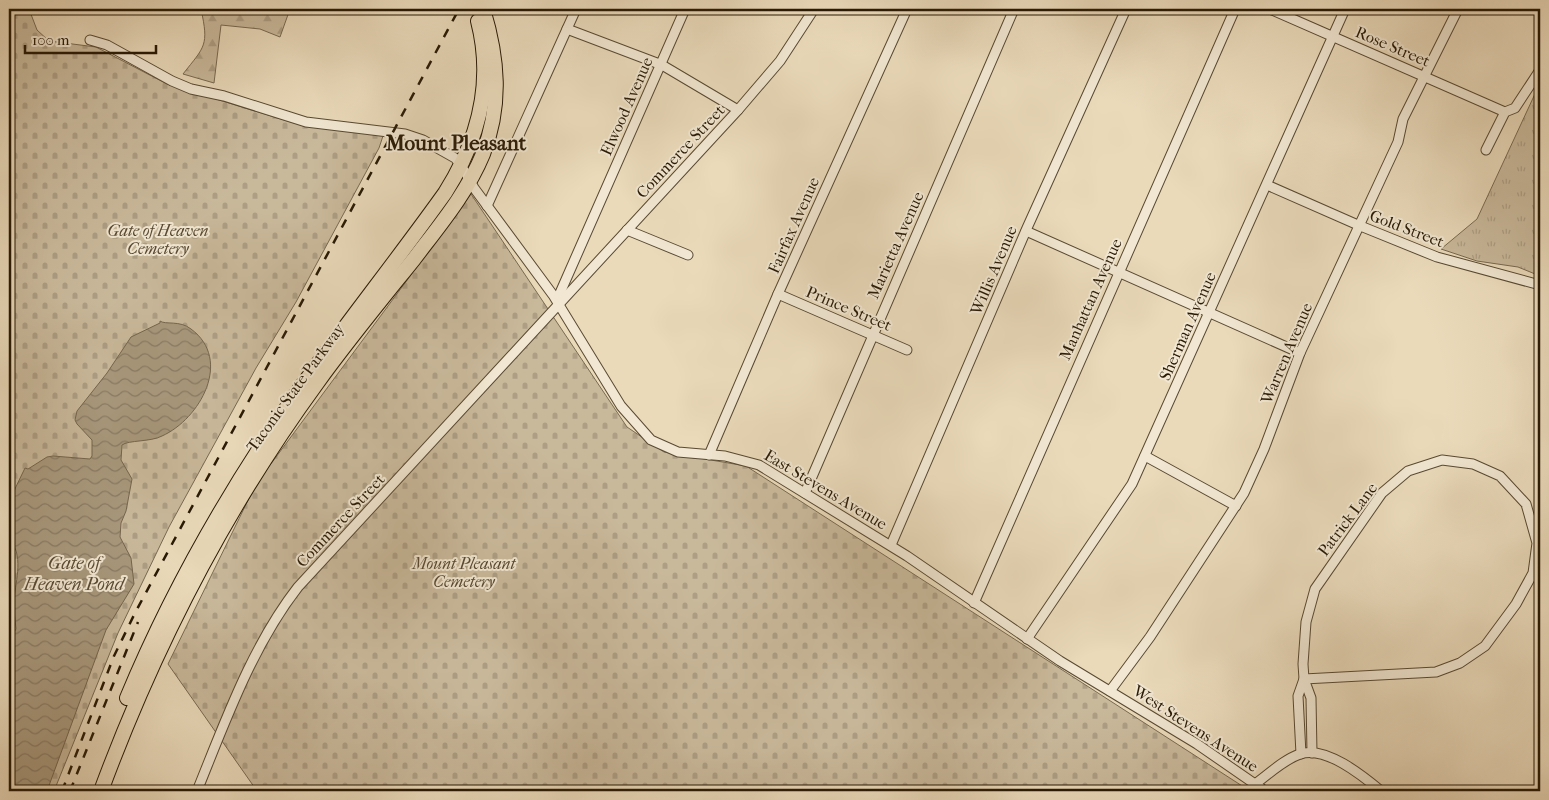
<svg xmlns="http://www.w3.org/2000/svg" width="1549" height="800" font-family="'IM FELL French Canon',serif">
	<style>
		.grass { fill: url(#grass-tufts); stroke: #786950 }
		.forest { fill: url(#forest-firs); stroke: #786950 }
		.cemetery { fill: url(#cemetery-stones); stroke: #786950 }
		.water { fill: url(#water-waves); stroke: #75654c }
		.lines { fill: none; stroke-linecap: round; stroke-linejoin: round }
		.minor-casing { stroke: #584932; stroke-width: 11 }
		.highway-casing { stroke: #281905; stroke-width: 16 }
		.minor { stroke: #f1e7d2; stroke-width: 9 }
		.highway { stroke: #eadaba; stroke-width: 14 }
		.rail { stroke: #281905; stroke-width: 2.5; stroke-dasharray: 9 9; stroke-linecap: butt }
		.labels { text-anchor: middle; stroke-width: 4; stroke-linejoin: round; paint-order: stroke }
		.street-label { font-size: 16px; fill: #281905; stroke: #f1e7d2 }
		.park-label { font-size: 16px; font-style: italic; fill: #584932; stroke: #f1e7d2 }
		.water-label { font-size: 18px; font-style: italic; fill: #5b4c35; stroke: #f1e7d2 }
		.district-label { font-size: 21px; font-weight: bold; fill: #281905; stroke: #f1e7d2 }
	</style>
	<defs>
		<pattern id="grass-tufts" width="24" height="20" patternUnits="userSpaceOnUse" patternTransform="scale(1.25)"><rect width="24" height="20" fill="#c9b99b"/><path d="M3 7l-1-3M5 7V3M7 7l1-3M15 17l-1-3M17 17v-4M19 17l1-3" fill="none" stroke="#ad9e84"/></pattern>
		<pattern id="forest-firs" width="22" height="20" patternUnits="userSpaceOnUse" patternTransform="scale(1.25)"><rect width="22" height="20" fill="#c9b99b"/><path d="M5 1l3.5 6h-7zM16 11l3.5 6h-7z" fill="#ad9e84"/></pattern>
		<pattern id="cemetery-stones" width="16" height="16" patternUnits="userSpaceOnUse" patternTransform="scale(1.25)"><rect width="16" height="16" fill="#c9b99b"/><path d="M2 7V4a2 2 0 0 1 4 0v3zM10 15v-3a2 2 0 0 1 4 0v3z" fill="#ad9e84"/></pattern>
		<pattern id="water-waves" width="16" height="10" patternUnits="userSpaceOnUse" patternTransform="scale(1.25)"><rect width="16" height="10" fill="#a8987c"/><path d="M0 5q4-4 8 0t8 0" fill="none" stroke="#897b64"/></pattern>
	</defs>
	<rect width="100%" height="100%" fill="#eadaba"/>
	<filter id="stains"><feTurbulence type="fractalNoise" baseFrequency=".004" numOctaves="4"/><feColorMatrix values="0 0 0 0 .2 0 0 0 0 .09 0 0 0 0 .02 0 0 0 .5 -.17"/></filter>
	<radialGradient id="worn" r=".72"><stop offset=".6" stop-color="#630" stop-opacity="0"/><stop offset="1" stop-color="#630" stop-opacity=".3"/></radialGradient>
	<path class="grass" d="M 1540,83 L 1540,276 L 1518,267 L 1477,261 L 1441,249 L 1477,219 Z"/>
	<path class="forest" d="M 201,9 L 290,9 L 280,37 L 260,29 L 221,25 L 214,83 L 183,74 C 205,46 209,46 201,9 Z"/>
	<g class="cemetery">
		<path d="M 9,9 L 29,9 L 37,30 L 49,41 L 96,47 L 167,84 L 294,123 L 383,136 L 379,148 L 296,302 L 256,368 L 169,527 L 118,633 L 54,791 L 9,791 Z"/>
		<path d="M 471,194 L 627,427 L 664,452 L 746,466 L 1250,791 L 257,791 L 168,664 L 256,484 Z"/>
	</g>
	<path class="water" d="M 160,321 C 165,325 180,320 191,329 C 233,360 200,419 162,436 C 151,442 128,440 122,445 L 121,460 L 132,479 L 126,511 L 121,523 L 120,537 L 131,558 L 134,584 L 106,630 L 47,791 L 9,791 L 9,640 L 16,629 L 14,610 L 9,611 L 9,602 L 14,599 C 16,580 24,554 9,539 L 12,495 L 25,468 L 28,469 L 47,457 L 53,456 L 90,459 L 92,456 L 92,440 L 77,424 L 75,420 L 77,411 L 107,373 L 131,337 L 160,323 Z"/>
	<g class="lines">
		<g class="minor-casing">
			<g id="minor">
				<path d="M 1270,9 L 1505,112"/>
				<path d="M 567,29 L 662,65 L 738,110"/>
				<path d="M 90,40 L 107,45 L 172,81 L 191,89 L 224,96 L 306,122 L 405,134 L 423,140 L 455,158 L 461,165 L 474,188 L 553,295 L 621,406 L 651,440 L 678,452 L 725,456 L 759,465 L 907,556 L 1060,661 L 1197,744 L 1265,791"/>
				<path d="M 1486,150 L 1505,112 L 1515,108 L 1540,70"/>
				<path d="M 1267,185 L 1358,225 L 1437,257 L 1540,285"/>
				<path d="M 487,206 L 576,9"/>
				<path d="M 627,230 L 688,255"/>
				<path d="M 1026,231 L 1300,353"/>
				<path d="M 778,294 L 907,350"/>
				<path d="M 559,306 L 560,293 L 685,9"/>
				<path d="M 709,455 L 778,294 L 907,9"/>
				<path d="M 1145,456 L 1236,506"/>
				<path d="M 805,493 L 1014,9"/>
				<path d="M 891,545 L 1027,228 L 1126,9"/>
				<path d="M 974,603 L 1235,9"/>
				<path d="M 1027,639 L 1132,484 L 1345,9"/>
				<path d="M 1304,679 L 1436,672 L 1460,663 L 1485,646 L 1516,604 L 1533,573 L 1537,543 L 1526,504 L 1500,476 L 1473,464 L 1442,460 L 1408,471 L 1382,493 L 1315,589 L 1306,622 L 1303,664 L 1304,679 L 1311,698 L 1312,753"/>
				<path d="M 1110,691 L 1150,637 L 1244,493 L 1264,449 L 1300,353 L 1398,142 L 1403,119 L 1458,9"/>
				<path d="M 1301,754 L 1298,696 L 1304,679"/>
				<path d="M 1255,784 C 1269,774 1283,760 1300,754 C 1325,745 1363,776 1381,791"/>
				<path d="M 197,791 C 225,722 252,646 298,587 L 738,110 L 780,61 L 814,9"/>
			</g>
		</g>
		<g class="highway-casing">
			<g id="highway">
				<path d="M 127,698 C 171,592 227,494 292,400 C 341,330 395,263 445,193 C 478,141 494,83 478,21"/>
				<path d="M 101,791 C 155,645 225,509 317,383 C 348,340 381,300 414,259 C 439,226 467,193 483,154 C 502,105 498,58 483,9"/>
			</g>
		</g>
		<use href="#minor" class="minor"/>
		<use href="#highway" class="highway"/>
		<g class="rail">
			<path d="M 62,791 L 114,656 L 135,613 L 459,9"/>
			<path d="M 70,791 L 138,622"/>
		</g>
	</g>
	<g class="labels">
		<g class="street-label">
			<text transform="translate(1393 46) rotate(23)" y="6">Rose Street</text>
			<text transform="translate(626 106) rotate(-66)" y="6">Elwood Avenue</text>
			<text transform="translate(680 151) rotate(-47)" y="6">Commerce Street</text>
			<text transform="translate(793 225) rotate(-66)" y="6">Fairfax Avenue</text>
			<text transform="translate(1407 228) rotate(21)" y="6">Gold Street</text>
			<text transform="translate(895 245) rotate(-66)" y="6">Marietta Avenue</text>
			<text transform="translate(993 270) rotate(-67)" y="6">Willis Avenue</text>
			<text transform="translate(1090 299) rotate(-66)" y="6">Manhattan Avenue</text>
			<text transform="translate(849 308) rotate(23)" y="6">Prince Street</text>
			<text transform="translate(1187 326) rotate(-66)" y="6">Sherman Avenue</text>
			<text transform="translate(1286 353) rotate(-67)" y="6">Warren Avenue</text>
			<text transform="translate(295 387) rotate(-54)" y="6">Taconic State Parkway</text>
			<text transform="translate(826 489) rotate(31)" y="6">East Stevens Avenue</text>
			<text transform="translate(1347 519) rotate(-53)" y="6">Patrick Lane</text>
			<text transform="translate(340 520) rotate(-47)" y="6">Commerce Street</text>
			<text transform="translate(1196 728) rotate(33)" y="6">West Stevens Avenue</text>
		</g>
		<g class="park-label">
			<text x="158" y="236">Gate of Heaven<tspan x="158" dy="18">Cemetery</tspan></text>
			<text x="464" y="569">Mount Pleasant<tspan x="464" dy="18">Cemetery</tspan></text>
		</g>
		<g class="water-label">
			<text x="74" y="569">Gate of<tspan x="74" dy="21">Heaven Pond</tspan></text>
		</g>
		<g class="district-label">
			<text x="456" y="150">Mount Pleasant</text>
		</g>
	</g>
	<rect width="1549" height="800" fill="none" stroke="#eadaba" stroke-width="30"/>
	<rect x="10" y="10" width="1529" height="780" fill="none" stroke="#281905" stroke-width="2.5"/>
	<rect x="15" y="15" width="1519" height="770" fill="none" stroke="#281905"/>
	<path d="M25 45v8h131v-8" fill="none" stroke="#281905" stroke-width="2.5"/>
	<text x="32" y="45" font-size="15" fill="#281905" stroke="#f1e7d2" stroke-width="4" paint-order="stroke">100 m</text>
	<rect width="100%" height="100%" filter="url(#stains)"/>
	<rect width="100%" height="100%" fill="url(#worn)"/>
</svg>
